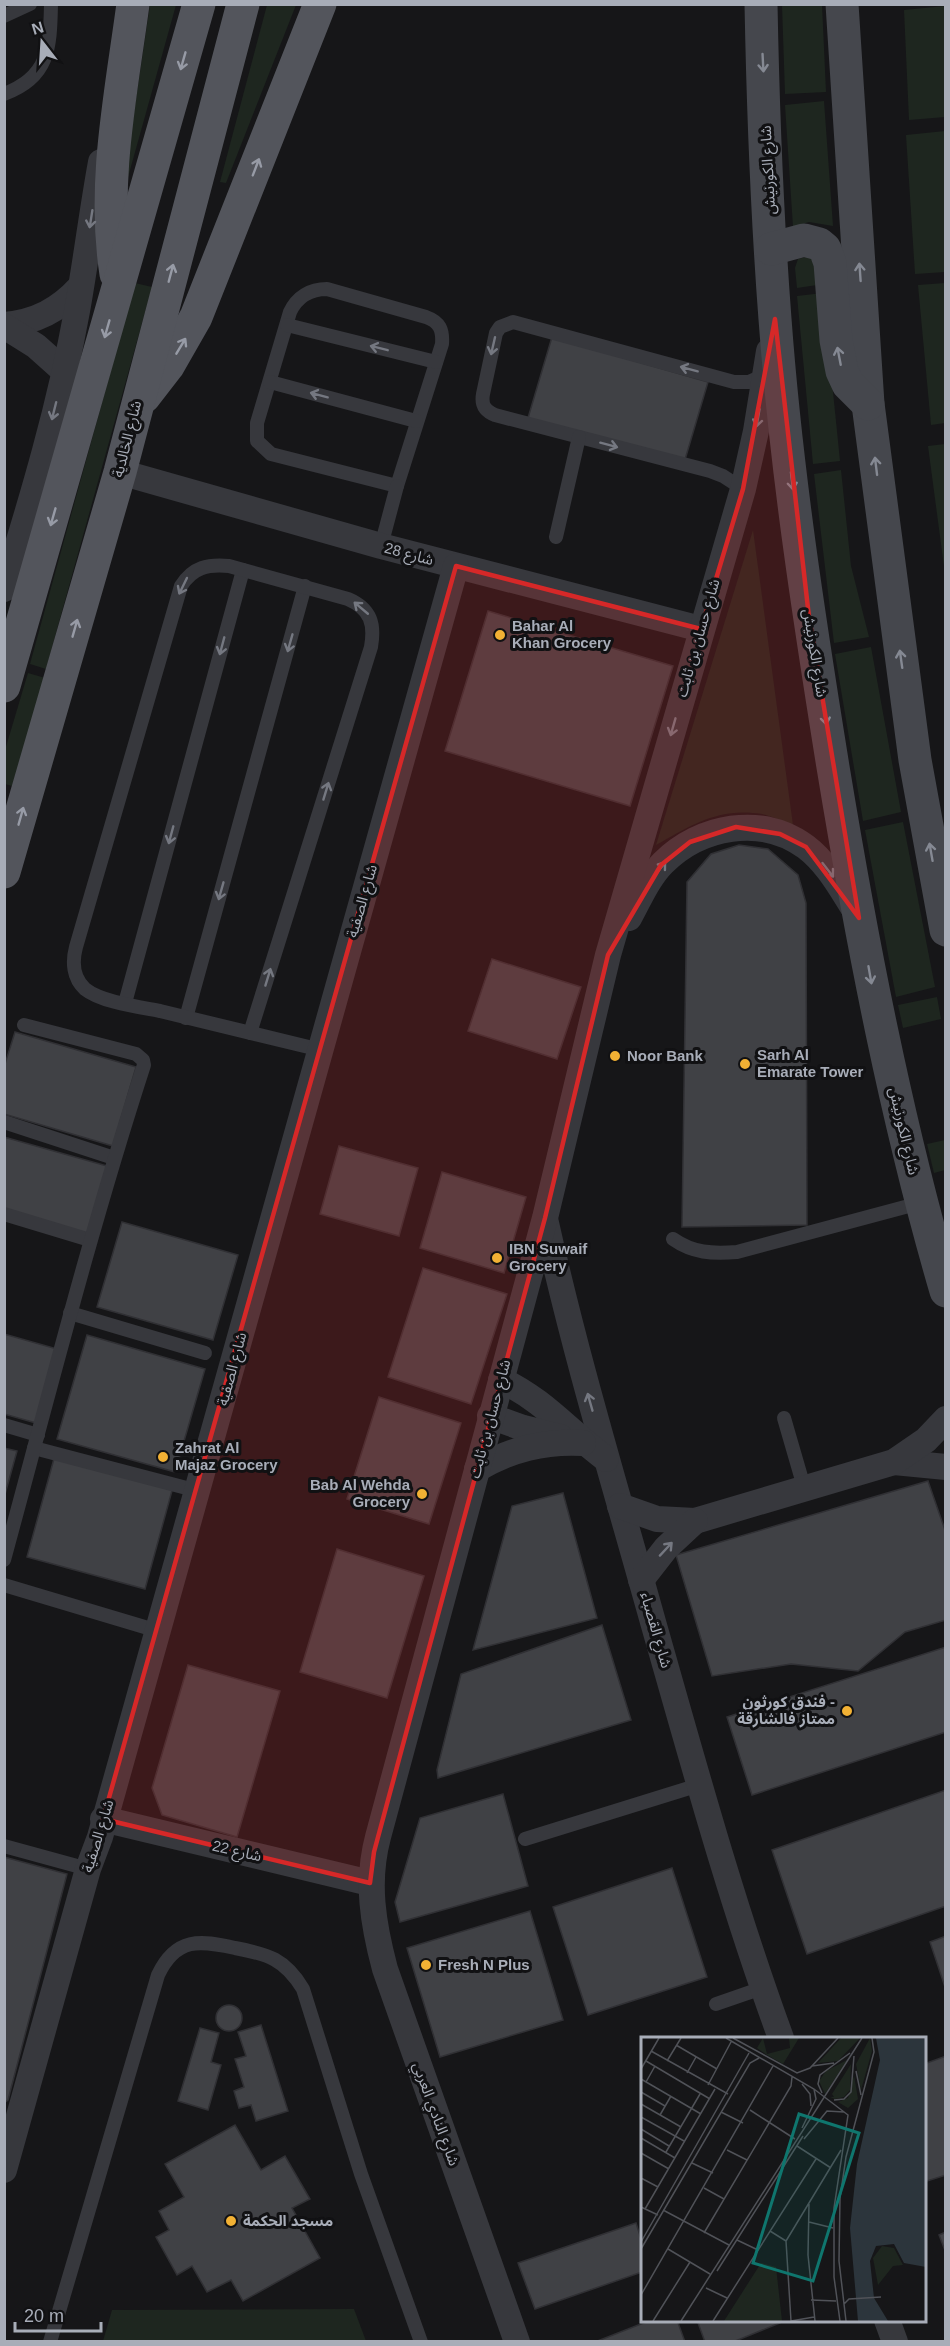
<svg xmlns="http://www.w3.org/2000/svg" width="950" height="2346" font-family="Arial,'Noto Sans Arabic',sans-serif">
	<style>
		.green { fill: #1e261f }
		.building { fill: #404145; stroke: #303034; stroke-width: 1.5 }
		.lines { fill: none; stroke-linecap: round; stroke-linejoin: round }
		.lane { stroke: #37383d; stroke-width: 14 }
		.street { stroke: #37383d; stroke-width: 26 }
		.secondary { stroke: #45474d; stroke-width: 33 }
		.primary { stroke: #53555c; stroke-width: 33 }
		.oneway { stroke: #979ba6 }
		.oneway2 { stroke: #858993 }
		.oneway3 { stroke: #757881 }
		.marked { fill: #d62828; fill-opacity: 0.2; stroke: #d62828; stroke-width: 4.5; stroke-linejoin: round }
		.poi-dot { fill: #f2b134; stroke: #111113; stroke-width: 2 }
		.labels { text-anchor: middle; stroke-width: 6; stroke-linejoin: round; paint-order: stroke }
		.street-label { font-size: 15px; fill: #a8adb8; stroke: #111113 }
		.poi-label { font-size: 15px; font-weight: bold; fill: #a8adb8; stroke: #111113; text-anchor: start }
		.inset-road { fill: none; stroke: #505258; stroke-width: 1.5 }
		.view { fill: #0f766e; fill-opacity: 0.15; stroke: #0f766e; stroke-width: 3 }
		.inset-edge { fill: none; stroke: #a8adb8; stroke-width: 3 }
	</style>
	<rect width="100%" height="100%" fill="#161618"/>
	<g class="green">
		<path d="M 150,5 L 176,5 L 120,206 Z"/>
		<path d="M 267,5 L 296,5 L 226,183 L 220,182 Z"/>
		<path d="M 782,5 L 822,5 L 826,92 L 785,94 Z"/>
		<path d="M 945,6 L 945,117 L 909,120 L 904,10 Z"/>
		<path d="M 824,101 L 833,226 L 809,222 L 793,227 L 785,105 Z"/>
		<path d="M 945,131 L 945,272 L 915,274 L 906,135 Z"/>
		<path d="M 813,255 L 824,284 L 797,288 L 795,268 L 798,259 Z"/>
		<path d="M 135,283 L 152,287 L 46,669 L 30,664 Z"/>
		<path d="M 945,283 L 945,423 L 931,425 L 918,285 Z"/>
		<path d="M 823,293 L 840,461 L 813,464 L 797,296 Z"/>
		<path d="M 945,444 L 946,444 L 945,574 L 928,446 Z"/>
		<path d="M 841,470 L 851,566 L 869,637 L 834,643 L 814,474 Z"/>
		<path d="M 753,530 L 793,825 C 783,822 772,816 762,814 C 718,807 692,825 656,845 Z"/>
		<path d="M 871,647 L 901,812 L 863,821 L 835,654 Z"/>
		<path d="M 28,673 L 45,678 L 12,786 L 5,784 L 5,750 Z"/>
		<path d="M 903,822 L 935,987 L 896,997 L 865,830 Z"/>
		<path d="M 937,997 L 941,1019 L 903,1028 L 898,1005 Z"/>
		<path d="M 945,1140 L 945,1170 L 934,1173 L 927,1144 Z"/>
		<path d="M 354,2309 L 366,2341 L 103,2341 L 112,2310 Z"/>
	</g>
	<g class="building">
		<path d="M 552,337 L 708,382 L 684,463 L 528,418 Z"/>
		<path d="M 488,611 L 673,666 L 630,806 L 445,751 Z"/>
		<path d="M 739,845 L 768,849 L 798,875 L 806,903 L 807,1225 L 682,1227 L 687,882 L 711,854 Z"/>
		<path d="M 492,959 L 581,987 L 557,1059 L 468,1031 Z"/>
		<path d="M 15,1032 L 136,1067 L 113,1146 L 4,1114 L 4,1067 Z"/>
		<path d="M 4,1137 L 107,1166 L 88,1235 L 4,1213 Z"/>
		<path d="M 339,1146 L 418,1168 L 399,1236 L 320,1214 Z"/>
		<path d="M 442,1172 L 526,1197 L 504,1273 L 420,1248 Z"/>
		<path d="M 122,1222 L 238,1255 L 213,1340 L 97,1307 Z"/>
		<path d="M 423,1268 L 507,1294 L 471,1404 L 388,1377 Z"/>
		<path d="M 4,1334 L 57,1349 L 36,1423 L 4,1414 Z"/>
		<path d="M 87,1335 L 205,1369 L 175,1472 L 57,1439 Z"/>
		<path d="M 379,1397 L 461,1423 L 429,1524 L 347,1499 Z"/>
		<path d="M 4,1448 L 17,1451 L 4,1498 Z"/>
		<path d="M 55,1455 L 173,1487 L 145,1589 L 27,1557 Z"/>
		<path d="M 928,1481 L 946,1533 L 946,1620 L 905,1632 L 858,1671 L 791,1664 L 712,1676 L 676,1555 Z"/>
		<path d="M 563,1493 L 597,1618 L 473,1650 L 512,1506 Z"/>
		<path d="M 337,1549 L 424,1576 L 387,1698 L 300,1672 Z"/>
		<path d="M 602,1625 L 631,1720 L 438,1778 L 437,1770 L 461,1674 Z"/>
		<path d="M 946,1647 L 946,1732 L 752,1795 L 727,1717 Z"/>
		<path d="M 188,1665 L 280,1691 L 237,1837 L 162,1815 L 152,1788 Z"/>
		<path d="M 946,1790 L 946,1906 L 807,1954 L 772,1850 Z"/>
		<path d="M 503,1794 L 528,1886 L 400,1922 L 395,1902 L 420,1818 Z"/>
		<path d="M 4,1857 L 67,1874 L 8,2100 L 4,2103 Z"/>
		<path d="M 672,1868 L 707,1977 L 588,2015 L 553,1907 Z"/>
		<path d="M 530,1911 L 563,2020 L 440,2057 L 407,1948 Z"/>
		<path d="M 946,1936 L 946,1990 L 930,1942 Z"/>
		<circle cx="229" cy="2018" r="13"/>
		<path d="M 261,2025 L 288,2111 L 256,2121 L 251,2105 L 239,2108 L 234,2091 L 244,2087 L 235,2059 L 246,2056 L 238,2032 Z"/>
		<path d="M 200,2028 L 219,2033 L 211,2062 L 221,2065 L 208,2110 L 178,2101 Z"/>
		<path d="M 946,2056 L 946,2175 L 924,2182 L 924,2064 Z"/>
		<path d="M 235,2125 L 261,2170 L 285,2156 L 310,2199 L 292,2208 L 320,2258 L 243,2301 L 231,2280 L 207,2292 L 192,2266 L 177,2275 L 156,2237 L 169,2230 L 159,2211 L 184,2197 L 165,2164 Z"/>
		<path d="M 636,2223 L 642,2242 L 642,2272 L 535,2309 L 518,2263 Z"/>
		<path d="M 946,2232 L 946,2253 L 939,2235 Z"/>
		<path d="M 651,2320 L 677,2320 L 685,2342 L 595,2342 Z"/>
		<path d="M 697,2320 L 787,2320 L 733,2342 L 705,2342 Z"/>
	</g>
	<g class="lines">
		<g class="lane">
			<path d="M 4,16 L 30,4"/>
			<path d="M 4,94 C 50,77 50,47 51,4"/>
			<path d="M 327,289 L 426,317 C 440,322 443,330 442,344 L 397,486 L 271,454 L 257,441 L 257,423 L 290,312 C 297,297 310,289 327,289 Z"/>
			<path d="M 287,325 L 436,362"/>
			<path d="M 270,382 L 416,421"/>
			<path d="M 743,489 L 723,476 L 710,471 L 495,415 C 485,411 481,405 483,394 L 496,333 L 500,327 L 513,322 L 734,382 L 749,382 L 765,375"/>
			<path d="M 556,537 L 579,437"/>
			<path d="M 381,546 L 397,486"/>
			<path d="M 125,1003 L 243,570"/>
			<path d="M 186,1018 L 305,586"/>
			<path d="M 250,1033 L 371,647 C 375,624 371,609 348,599 L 229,566 C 208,564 193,567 181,586 L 76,947 C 72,962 73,978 85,989 C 101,1002 139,1007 160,1011 C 213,1024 267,1037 321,1050"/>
			<path d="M 4,1122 L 114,1158"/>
			<path d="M 4,1214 L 90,1240"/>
			<path d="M 673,1239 C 693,1253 712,1254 737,1252 L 920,1203"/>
			<path d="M 70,1313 L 205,1353"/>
			<path d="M 784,1418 L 804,1487"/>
			<path d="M 4,1425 L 38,1435"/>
			<path d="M 34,1448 L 198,1491"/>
			<path d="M 4,1560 C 49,1394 91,1228 144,1065 L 143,1060 L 136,1054 L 24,1025"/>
			<path d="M 4,1585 L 158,1631"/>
			<path d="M 525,1839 L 699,1785"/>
			<path d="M 4,1846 L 88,1869"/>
			<path d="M 716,2004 L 762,1988"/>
			<path d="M 50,2342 L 158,1975 C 176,1937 200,1940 235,1948 C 268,1954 285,1959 303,1989 L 361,2174 L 421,2342"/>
		</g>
		<g class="street">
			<path d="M 4,325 C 36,322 59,310 80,287"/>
			<path d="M 4,326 L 36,346 L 64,371"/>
			<path d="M 120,472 L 381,546 L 701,629"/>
			<path d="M 4,589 C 33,497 60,405 77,311 C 86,261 92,211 101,162"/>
			<path d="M 629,918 C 639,900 648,878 663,863 C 700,826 761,814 806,847 C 827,863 840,887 854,909"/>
			<path d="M 546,1223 C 576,1358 616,1489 653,1622 C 693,1762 731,1902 781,2038"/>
			<path d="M 501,1380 C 544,1400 568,1431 606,1459"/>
			<path d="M 490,1416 L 523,1428 L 560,1437"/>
			<path d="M 894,1462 L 946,1467"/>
			<path d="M 477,1469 C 511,1449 544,1441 583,1443"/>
			<path d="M 620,1506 L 657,1519 L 695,1521 L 894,1462 L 926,1440 L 946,1419"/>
			<path d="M 641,1580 L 666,1548 L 695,1521"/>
			<path d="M 103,1819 L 370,1883"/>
			<path d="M 4,2170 L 88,1869 L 100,1837 L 456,566"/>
			<path d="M 887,2320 L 895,2342"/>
			<path d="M 517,2342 L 385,1969 C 373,1924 366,1882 378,1837 L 545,1218 L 608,955 L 743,489 L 756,431 L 769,351"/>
		</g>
		<g class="secondary">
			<path d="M 761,4 C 763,109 767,214 775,319 C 786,469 809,618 833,767 C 862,943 896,1119 946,1291"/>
			<path d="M 842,4 L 868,404 L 915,760 L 946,930"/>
			<path d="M 771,249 L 804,240 L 819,244 L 825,249 L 830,263 L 836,340 L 842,371 L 848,384 L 868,404"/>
		</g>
		<g class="primary">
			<path d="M 116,274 C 102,183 121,94 133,4"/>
			<path d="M 144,397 L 168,366 L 196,317 L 320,4"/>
			<path d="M 4,686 L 199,4"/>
			<path d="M 4,872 L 120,472 L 243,4"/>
		</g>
	</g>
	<defs><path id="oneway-shaft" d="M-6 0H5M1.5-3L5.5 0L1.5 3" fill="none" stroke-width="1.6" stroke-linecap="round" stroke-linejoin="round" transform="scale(1.5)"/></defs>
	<g class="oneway">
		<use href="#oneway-shaft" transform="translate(183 61) rotate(106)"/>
		<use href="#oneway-shaft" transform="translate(256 167) rotate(-69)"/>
		<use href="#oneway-shaft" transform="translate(171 273) rotate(-75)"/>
		<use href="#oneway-shaft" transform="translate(107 329) rotate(106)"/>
		<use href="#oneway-shaft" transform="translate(181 346) rotate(-59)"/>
		<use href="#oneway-shaft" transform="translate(53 517) rotate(106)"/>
		<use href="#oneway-shaft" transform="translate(75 628) rotate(-74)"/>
		<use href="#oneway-shaft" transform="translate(21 816) rotate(-74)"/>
	</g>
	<g class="oneway2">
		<use href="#oneway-shaft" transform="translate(763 63) rotate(87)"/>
		<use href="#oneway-shaft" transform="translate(860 272) rotate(-94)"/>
		<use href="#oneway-shaft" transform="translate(839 356) rotate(-101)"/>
		<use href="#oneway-shaft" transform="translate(876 466) rotate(-97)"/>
		<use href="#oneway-shaft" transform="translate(792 481) rotate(83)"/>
		<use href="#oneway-shaft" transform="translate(901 659) rotate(-98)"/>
		<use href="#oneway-shaft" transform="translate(825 716) rotate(81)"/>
		<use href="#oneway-shaft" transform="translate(931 852) rotate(-100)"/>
		<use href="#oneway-shaft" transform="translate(870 975) rotate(80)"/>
	</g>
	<g class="oneway3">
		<use href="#oneway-shaft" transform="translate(91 219) rotate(99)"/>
		<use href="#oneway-shaft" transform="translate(493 346) rotate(103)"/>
		<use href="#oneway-shaft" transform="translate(379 348) rotate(-166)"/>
		<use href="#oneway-shaft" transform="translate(689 369) rotate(-165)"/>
		<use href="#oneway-shaft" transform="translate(319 395) rotate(-165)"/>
		<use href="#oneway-shaft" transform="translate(54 411) rotate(104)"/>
		<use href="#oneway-shaft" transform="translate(758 418) rotate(100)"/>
		<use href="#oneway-shaft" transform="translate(609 445) rotate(15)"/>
		<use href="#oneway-shaft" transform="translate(183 586) rotate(116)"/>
		<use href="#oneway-shaft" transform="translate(361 608) rotate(-140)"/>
		<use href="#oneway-shaft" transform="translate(290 643) rotate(106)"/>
		<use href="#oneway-shaft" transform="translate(222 646) rotate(105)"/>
		<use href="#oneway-shaft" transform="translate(673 727) rotate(106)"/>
		<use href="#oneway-shaft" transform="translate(326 791) rotate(-73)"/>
		<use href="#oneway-shaft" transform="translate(171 835) rotate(105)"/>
		<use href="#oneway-shaft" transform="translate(660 869) rotate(-52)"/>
		<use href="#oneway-shaft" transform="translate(828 870) rotate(52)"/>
		<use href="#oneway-shaft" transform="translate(221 891) rotate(106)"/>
		<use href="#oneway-shaft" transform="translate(268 977) rotate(-73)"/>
		<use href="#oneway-shaft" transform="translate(590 1402) rotate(-106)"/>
		<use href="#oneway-shaft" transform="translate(666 1549) rotate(-47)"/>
	</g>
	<path class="marked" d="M 775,319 L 809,617 L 859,918 L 806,847 L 780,834 L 736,827 L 690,842 L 661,865 L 608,955 L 545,1218 L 374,1852 L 370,1883 L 103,1819 L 456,566 L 701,629 L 743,489 Z"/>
	<g class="poi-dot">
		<circle cx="500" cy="635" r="6"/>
		<circle cx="615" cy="1056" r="6"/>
		<circle cx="745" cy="1064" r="6"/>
		<circle cx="497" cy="1258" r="6"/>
		<circle cx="163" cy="1457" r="6"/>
		<circle cx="422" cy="1494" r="6"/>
		<circle cx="847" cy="1711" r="6"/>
		<circle cx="426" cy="1965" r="6"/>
		<circle cx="231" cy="2221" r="6"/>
	</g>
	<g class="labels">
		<g class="street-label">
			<text transform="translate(768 170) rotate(-93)" y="5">شارع الكورنيش</text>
			<text transform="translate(127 439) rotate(-76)" y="5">شارع الخالدية</text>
			<text transform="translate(409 554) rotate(15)" y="5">شارع 28</text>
			<text transform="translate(698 638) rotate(-74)" y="5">شارع حسان بن ثابت</text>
			<text transform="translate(815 653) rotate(81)" y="5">شارع الكورنيش</text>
			<text transform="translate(362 901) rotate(-74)" y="5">شارع الصفية</text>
			<text transform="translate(904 1131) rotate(77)" y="5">شارع الكورنيش</text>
			<text transform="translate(232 1369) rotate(-75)" y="5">شارع الصفية</text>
			<text transform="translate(490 1419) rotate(-75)" y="5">شارع حسان بن ثابت</text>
			<text transform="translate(656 1630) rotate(74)" y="5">شارع القصباء</text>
			<text transform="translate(98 1836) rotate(-73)" y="5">شارع الصفية</text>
			<text transform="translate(237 1851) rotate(13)" y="5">شارع 22</text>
			<text transform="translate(436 2114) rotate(70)" y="5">شارع النادي العربي</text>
		</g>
		<g class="poi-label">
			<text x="512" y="631">Bahar Al<tspan x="512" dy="17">Khan Grocery</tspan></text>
			<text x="757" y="1060">Sarh Al<tspan x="757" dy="17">Emarate Tower</tspan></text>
			<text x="627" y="1061">Noor Bank</text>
			<text x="509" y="1254">IBN Suwaif<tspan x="509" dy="17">Grocery</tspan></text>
			<text x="175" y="1453">Zahrat Al<tspan x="175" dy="17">Majaz Grocery</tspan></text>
			<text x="410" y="1490" text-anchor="end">Bab Al Wehda<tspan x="410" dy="17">Grocery</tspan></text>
			<text x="835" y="1707" text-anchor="end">فندق كورثون -<tspan x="835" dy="17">ممتاز فالشارقة</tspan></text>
			<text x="438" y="1970">Fresh N Plus</text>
			<text x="243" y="2226">مسجد الحكمة</text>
		</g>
	</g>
	<g transform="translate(641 2037)">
		<rect width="285" height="285" fill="#161618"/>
		<path d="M 122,1 L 126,17 L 149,11 L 148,1 L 158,1 L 142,27 L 126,18 L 116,11 ZM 200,1 L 219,1 L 197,24 L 177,26 ZM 229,1 L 231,14 L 220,53 L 215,27 ZM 206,23 L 184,57 L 178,44 L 185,34 ZM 210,27 L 209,53 L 203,60 L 194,62 L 189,60 L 193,60 L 191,57 ZM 213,38 L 217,62 L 207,71 L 197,65 L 207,61 ZM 241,209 L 253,211 L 262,228 L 252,229 L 237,248 L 232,221 ZM 120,226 L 135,230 L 141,284 L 83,284 Z" fill="#1e261f"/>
		<path d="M 235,1 L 285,2 L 285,230 L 263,226 L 253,207 L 235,209 L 229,224 L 233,261 L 247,284 L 217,284 L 209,191 L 216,127 L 239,23 Z" fill="#2c353c"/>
		<path class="inset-road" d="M 85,1 L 173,52 L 207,78 L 193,171 L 193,240 L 199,284M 92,1 L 156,36 L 169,31 L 197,1M 35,8 L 76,32M 10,14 L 87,57M 5,24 L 69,62M 26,24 L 40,1M 171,29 L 193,26M 0,32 L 18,1M 215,34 L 220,58M 46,36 L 55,20M 0,42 L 60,77M 5,45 L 14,29M 161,47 L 169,57 L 170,69M 67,48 L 90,5M 0,55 L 24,69M 181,56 L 177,47 L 179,38 L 209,16M 193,63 L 203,62 L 210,55 L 213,19M 0,67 L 40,90M 109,73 L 154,102M 80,75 L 102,86M 19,78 L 30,59M 0,80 L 43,104M 161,91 L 175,62 L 173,52M 0,92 L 28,109M 0,101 L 34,121M 163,102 L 186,74 L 203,75M 156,109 L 190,131M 86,113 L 106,123M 25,115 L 59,57M 0,116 L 28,132M 51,126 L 72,136M 0,141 L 17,150M 63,151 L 83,162M 168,167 L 167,218 L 174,284M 0,170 L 17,178M 4,172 L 74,52M 22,173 L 88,208M 168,185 L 192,191M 129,194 L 145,204M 63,196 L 150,49 L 151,40M 96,203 L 117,213M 0,205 L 108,16M 0,212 L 109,26 L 118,21M 27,212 L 69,237M 76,234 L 162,99M 65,251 L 86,261M 0,258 L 132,29M 170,263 L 195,264M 203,267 L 208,262 L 240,260M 12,284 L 49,225M 40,284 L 221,1M 72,284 L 175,122M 150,284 L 145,204 L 200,113M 150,284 L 173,280M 205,284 L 198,224 L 199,161 L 205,120 L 233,15 L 231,1"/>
		<path class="view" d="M 158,77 L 218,96 L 172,244 L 112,226 Z"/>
		<rect width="285" height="285" class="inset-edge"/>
	</g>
	<rect width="950" height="2346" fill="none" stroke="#a8adb8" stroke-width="12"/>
	<g transform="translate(42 42) rotate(343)" stroke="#111113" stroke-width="4.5" paint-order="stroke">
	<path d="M0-4.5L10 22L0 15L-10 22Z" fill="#a8adb8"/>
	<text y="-9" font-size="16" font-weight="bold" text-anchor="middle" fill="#a8adb8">N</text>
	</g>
	<path d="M15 2322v9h86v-9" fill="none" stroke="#a8adb8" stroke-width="3"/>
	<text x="24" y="2322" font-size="18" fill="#a8adb8" stroke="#111113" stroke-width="4.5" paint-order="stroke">20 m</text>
</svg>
